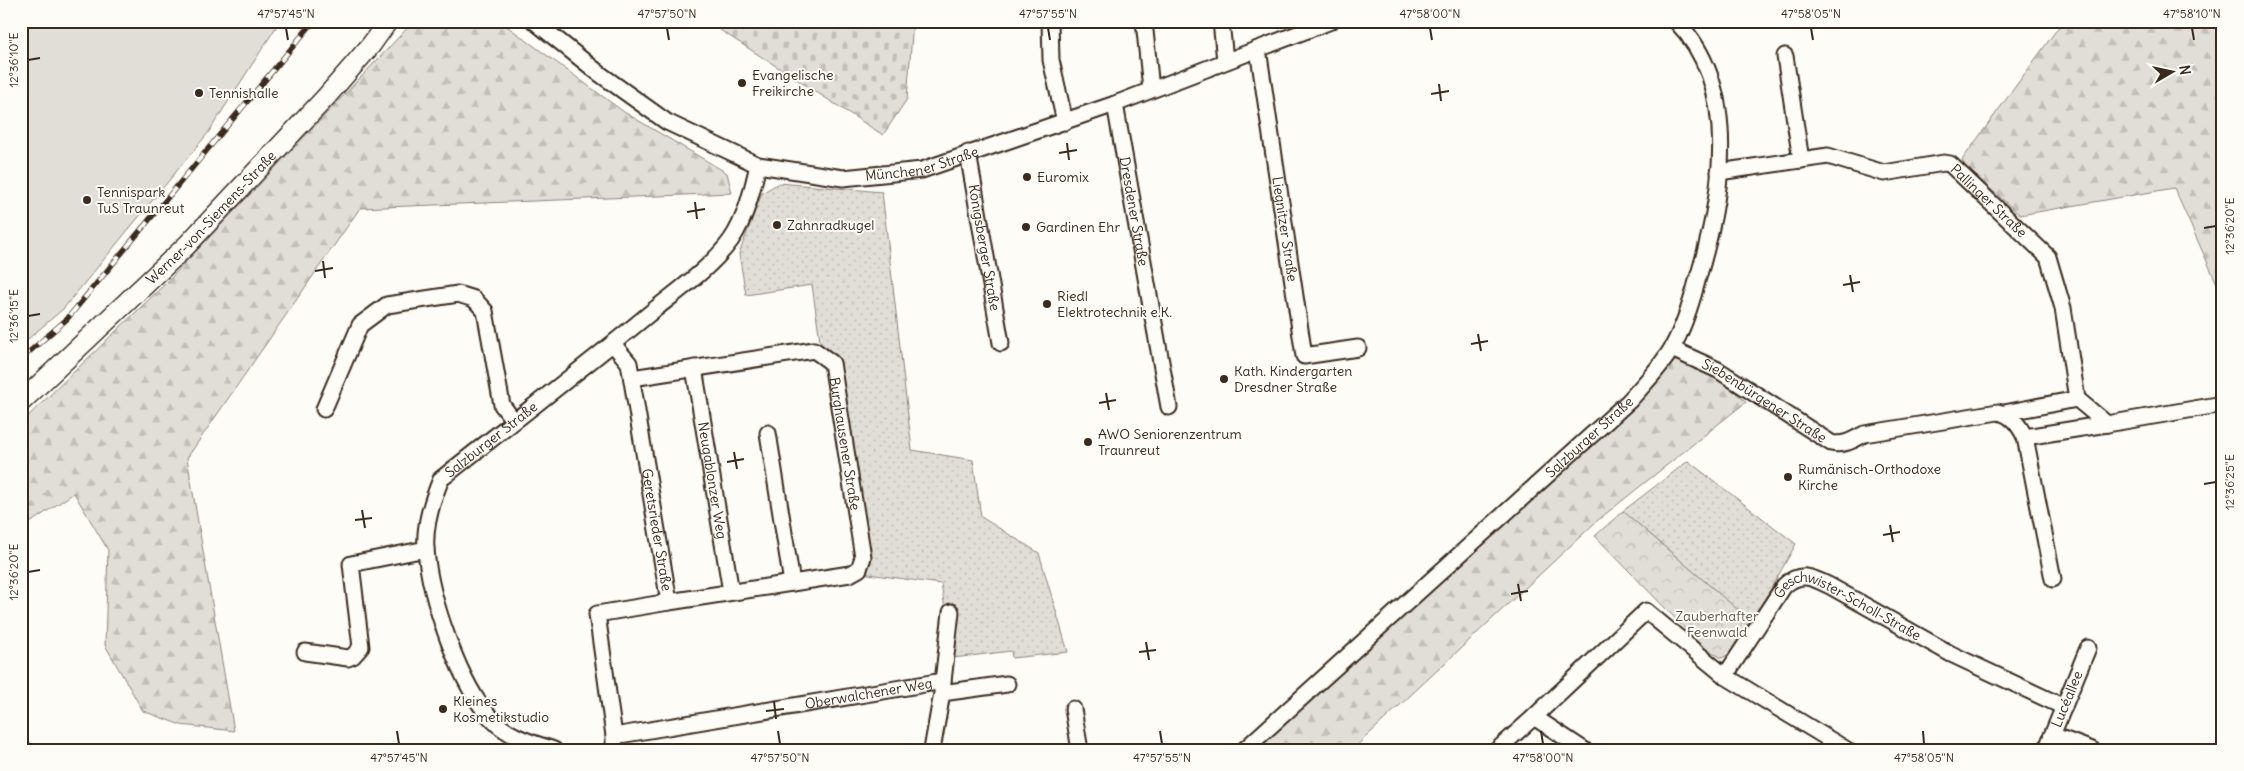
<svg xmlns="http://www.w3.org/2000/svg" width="2244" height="771" font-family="Delius,sans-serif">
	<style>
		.grass { fill: url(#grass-dots); stroke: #8e847a }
		.forest { fill: url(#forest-firs); stroke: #8e847a }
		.cemetery { fill: url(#cemetery-stones); stroke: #8e847a }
		.park { fill: url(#park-crowns); stroke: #8e847a }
		.pitch { fill: #e1ded7; stroke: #8e847a }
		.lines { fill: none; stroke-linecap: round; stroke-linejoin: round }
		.minor-casing { stroke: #3b2a1e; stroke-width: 19 }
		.tertiary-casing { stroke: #3b2a1e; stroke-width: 22 }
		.minor { stroke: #fdfcf7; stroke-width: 15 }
		.tertiary { stroke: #fdfcf7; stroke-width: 19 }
		.rail-casing { stroke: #3b2a1e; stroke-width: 5.5 }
		.rail { stroke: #fdfcf7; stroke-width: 4; stroke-dasharray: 11; stroke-linecap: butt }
		.ticks { fill: none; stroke: #3b2a1e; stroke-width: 2 }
		.poi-dot { fill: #3b2a1e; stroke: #fdfcf7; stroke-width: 2 }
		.labels { text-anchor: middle; stroke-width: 4; stroke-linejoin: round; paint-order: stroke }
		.poi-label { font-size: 14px; fill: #3b2a1e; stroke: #fdfcf7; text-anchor: start }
		.street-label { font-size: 14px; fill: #3b2a1e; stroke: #fdfcf7 }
		.park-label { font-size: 14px; fill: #64574c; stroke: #fdfcf7 }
		.neatline { fill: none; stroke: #3b2a1e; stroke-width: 2 }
		.ticks-label { font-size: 12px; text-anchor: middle; fill: #3b2a1e }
	</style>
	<defs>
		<pattern id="grass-dots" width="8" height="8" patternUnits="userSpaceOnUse" patternTransform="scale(1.25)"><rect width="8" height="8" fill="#e1ded7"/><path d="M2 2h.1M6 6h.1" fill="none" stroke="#c2bfb8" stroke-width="1.8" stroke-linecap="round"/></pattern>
		<pattern id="forest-firs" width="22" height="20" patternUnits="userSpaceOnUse" patternTransform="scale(1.25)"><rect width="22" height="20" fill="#e1ded7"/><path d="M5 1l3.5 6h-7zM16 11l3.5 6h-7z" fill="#c2bfb8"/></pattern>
		<pattern id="cemetery-stones" width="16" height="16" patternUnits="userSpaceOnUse" patternTransform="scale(1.25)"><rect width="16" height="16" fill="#e1ded7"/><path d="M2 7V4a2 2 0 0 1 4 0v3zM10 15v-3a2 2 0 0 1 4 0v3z" fill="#c2bfb8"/></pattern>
		<pattern id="park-crowns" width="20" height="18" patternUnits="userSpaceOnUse" patternTransform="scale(1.25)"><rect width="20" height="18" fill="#e1ded7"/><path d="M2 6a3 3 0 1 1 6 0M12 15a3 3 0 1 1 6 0" fill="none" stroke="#c2bfb8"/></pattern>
	</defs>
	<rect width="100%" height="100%" fill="#fdfcf7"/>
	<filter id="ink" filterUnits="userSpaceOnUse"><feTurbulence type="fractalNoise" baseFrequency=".02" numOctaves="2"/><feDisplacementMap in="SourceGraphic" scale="10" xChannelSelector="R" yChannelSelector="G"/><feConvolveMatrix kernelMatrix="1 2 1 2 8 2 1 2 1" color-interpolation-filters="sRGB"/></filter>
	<g filter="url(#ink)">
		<g class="grass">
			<path d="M 779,183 L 882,192 L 912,450 L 973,460 L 981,517 L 1039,553 L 1068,652 L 1012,658 L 1011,651 L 953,658 L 941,584 L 868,574 L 836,363 L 821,348 L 812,285 L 746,295 L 739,254 L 762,193 Z"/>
			<path d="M 1688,461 L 1796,544 L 1752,622 L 1623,511 Z"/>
		</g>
		<g class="forest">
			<path d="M 414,21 L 500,21 L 624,112 L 727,173 L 732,193 L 360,208 L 187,458 L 234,731 L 181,725 L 143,711 L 105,645 L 108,550 L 74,493 L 21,529 L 21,423 L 167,282 Z"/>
			<path d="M 2063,21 L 2223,21 L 2223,297 L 2174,188 L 2020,215 L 1965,166 L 1962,160 Z"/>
			<path d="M 1677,359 L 1715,374 L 1746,402 L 1598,520 L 1352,750 L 1257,750 L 1631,407 Z"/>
		</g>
		<path class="cemetery" d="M 706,21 L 913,21 L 907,99 L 883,135 Z"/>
		<path class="park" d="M 1623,511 L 1752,622 L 1734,651 L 1722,658 L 1702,646 L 1595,536 Z"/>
		<path class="pitch" d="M 21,21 L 280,21 L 208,133 L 63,309 L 21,345 Z"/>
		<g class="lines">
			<g class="minor-casing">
				<g id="minor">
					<path id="s1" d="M 534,21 L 600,74 L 667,122 L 758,165 L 843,178 L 922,170 L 1115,104 L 1331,21"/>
					<path d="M 1050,21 L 1051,60 L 1065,122"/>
					<path d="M 1144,21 L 1151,89"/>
					<path d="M 1221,21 L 1225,61"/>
					<path id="s2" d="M 1258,49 L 1304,356 L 1358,348"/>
					<path d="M 1785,56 L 1801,160"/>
					<path id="s3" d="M 1115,104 L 1169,407"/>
					<path id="s4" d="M 968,153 L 1001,343"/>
					<path id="s5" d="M 1719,172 L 1828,156 L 1884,173 L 1944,163 L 1950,164 L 2048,257 L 2063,308 L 2077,399"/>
					<path id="s6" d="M 613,344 L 629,363 L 669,602 L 597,614 L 614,736 L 614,750"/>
					<path id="s7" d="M 1672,349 L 1718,370 L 1831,443 C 1844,446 1853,440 1864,434 L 1998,412 C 2012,415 2019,425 2025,437 L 2107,424"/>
					<path id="s8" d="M 694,368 L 731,592"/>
					<path id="s9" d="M 632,378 L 814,350 L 832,363 L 863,557 L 859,569 L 850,574 L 669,602"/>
					<path d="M 324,409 L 360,325 L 387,305 L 458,294 L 474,299 L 485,311 L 502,405 L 514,421"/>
					<path d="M 2004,413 L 2077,399 L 2107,424 L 2223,404"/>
					<path d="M 768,433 L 792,583"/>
					<path d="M 2025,437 L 2053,579"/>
					<path d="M 305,652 L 348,658 L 353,656 L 361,647 L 351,564 L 426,549"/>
					<path d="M 1725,676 L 1847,750"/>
					<path d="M 942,690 L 951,612"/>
					<path d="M 1073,709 L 1080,750"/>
					<path d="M 1534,717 L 1584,750"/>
					<path d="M 2052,735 L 2092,750"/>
					<path id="s10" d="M 614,736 L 943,681"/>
					<path id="s11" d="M 554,750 C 533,743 509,737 493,720 C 460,688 429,595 426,549 C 424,525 432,501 441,479 C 510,424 581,370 649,314 C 677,291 710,269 731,240 C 746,218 752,191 758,165"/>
					<path d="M 932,750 L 942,693 L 1007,684"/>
					<path id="s12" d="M 1244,750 L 1629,401 C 1644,384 1661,367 1672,348 C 1684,327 1691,304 1697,281 C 1722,200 1742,88 1676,21"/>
					<path id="s13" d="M 1497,750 L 1534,717 L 1646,611 L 1725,676 L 1784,586 C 1800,571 1812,577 1830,586 L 1951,654 L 2064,707"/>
					<path id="s14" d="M 2046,750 L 2088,648"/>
				</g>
			</g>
			<g class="tertiary-casing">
				<g id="tertiary">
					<path id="s15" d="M 21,402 L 187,245 L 326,97 L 371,45 L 388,21"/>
					<path d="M 21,749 L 22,750"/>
				</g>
			</g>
			<use href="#minor" class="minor"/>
			<use href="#tertiary" class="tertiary"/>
			<g class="rail-casing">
				<path id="rail" d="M 21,359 L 67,319 L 314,21"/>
			</g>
			<use href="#rail" class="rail"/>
		</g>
	</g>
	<path class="ticks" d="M 286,28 L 288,40M 667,28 L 669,40M 1048,28 L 1050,40M 1430,28 L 1432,40M 1811,28 L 1813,40M 2192,28 L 2194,40M 28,60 L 40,58M 1439,84 L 1441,101M 1431,94 L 1449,91M 1067,143 L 1069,160M 1059,153 L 1077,150M 695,202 L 697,219M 687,212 L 705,209M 2204,228 L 2216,226M 323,261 L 325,278M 315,271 L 333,268M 1850,275 L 1853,292M 1843,285 L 1860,282M 28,316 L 40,314M 1478,334 L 1481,351M 1471,344 L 1488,341M 1106,393 L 1109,410M 1099,403 L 1116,400M 734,452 L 737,469M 727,462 L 744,459M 2204,484 L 2216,482M 362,510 L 365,528M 355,520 L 372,518M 1890,525 L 1893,542M 1883,535 L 1900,532M 28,572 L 40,570M 1518,584 L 1521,601M 1511,594 L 1528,591M 1146,642 L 1149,660M 1139,652 L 1156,650M 774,701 L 776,719M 766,711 L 784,709M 397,731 L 399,744M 778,731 L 780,744M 1160,731 L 1162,744M 1541,731 L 1543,744M 1923,731 L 1924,744"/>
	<g class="poi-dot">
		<circle cx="742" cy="83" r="5"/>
		<circle cx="199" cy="93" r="5"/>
		<circle cx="1027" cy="177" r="5"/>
		<circle cx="87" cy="200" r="5"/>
		<circle cx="777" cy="225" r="5"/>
		<circle cx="1026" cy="227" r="5"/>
		<circle cx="1047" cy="304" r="5"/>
		<circle cx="1224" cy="379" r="5"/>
		<circle cx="1088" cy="442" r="5"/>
		<circle cx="1788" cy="477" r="5"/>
		<circle cx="443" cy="709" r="5"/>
	</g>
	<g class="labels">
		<g class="poi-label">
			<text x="752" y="80">Evangelische<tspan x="752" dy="16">Freikirche</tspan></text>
			<text x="209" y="98">Tennishalle</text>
			<text x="1037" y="182">Euromix</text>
			<text x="97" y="197">Tennispark<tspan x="97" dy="16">TuS Traunreut</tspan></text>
			<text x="787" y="230">Zahnradkugel</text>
			<text x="1036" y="232">Gardinen Ehr</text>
			<text x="1057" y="301">Riedl<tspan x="1057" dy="16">Elektrotechnik e.K.</tspan></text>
			<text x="1234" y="376">Kath. Kindergarten<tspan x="1234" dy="16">Dresdner Straße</tspan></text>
			<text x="1098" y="439">AWO Seniorenzentrum<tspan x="1098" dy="16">Traunreut</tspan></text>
			<text x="1798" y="474">Rumänisch-Orthodoxe<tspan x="1798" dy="16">Kirche</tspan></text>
			<text x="453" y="706">Kleines<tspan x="453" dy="16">Kosmetikstudio</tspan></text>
		</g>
		<g class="street-label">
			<text dy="5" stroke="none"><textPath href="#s1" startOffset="434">Münchener Straße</textPath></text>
			<text dy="5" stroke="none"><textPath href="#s5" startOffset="289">Pallinger Straße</textPath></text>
			<text dy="5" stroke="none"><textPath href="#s3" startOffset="109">Dresdener Straße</textPath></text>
			<text dy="5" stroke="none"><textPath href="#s15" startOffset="265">Werner-von-Siemens-Straße</textPath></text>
			<text dy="5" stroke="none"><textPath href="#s2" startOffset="182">Liegnitzer Straße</textPath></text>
			<text dy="5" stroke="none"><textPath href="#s4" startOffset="96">Königsberger Straße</textPath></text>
			<text dy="5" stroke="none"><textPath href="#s7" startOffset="106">Siebenbürgener Straße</textPath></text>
			<text dy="5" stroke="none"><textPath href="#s12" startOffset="466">Salzburger Straße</textPath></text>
			<text dy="5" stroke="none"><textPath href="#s11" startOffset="391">Salzburger Straße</textPath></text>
			<text dy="5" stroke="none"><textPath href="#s9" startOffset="288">Burghausener Straße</textPath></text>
			<text dy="5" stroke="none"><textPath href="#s8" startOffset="114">Neugablonzer Weg</textPath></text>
			<text dy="5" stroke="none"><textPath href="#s6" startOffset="194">Geretsrieder Straße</textPath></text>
			<text dy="5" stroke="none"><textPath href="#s13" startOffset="484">Geschwister-Scholl-Straße</textPath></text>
			<text dy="5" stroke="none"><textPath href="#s10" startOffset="258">Oberwalchener Weg</textPath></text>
			<text dy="5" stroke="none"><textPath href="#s14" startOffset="55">Lucéallee</textPath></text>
		</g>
		<g class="park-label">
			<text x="1717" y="621">Zauberhafter<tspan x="1717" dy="16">Feenwald</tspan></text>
		</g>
	</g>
	<rect width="2244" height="771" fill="none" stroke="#fdfcf7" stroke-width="55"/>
	<g transform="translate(2172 72) rotate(81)" stroke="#fdfcf7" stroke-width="4" paint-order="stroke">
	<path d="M0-4L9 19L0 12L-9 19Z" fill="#3b2a1e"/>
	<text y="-8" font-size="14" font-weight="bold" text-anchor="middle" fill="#3b2a1e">N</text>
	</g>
	<rect x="28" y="28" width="2188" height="716" class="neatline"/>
	<g class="ticks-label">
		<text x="286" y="18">47°57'45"N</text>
		<text x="667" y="18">47°57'50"N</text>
		<text x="1048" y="18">47°57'55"N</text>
		<text x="1430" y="18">47°58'00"N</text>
		<text x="1811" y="18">47°58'05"N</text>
		<text x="2192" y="18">47°58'10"N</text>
		<text transform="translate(14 60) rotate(-90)" y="4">12°36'10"E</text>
		<text transform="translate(2230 226) rotate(-90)" y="4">12°36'20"E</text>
		<text transform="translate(14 316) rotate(-90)" y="4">12°36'15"E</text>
		<text transform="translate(2230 482) rotate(-90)" y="4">12°36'25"E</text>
		<text transform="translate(14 572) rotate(-90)" y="4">12°36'20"E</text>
		<text x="399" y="762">47°57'45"N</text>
		<text x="780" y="762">47°57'50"N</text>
		<text x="1162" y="762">47°57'55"N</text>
		<text x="1543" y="762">47°58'00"N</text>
		<text x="1924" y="762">47°58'05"N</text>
	</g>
</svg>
